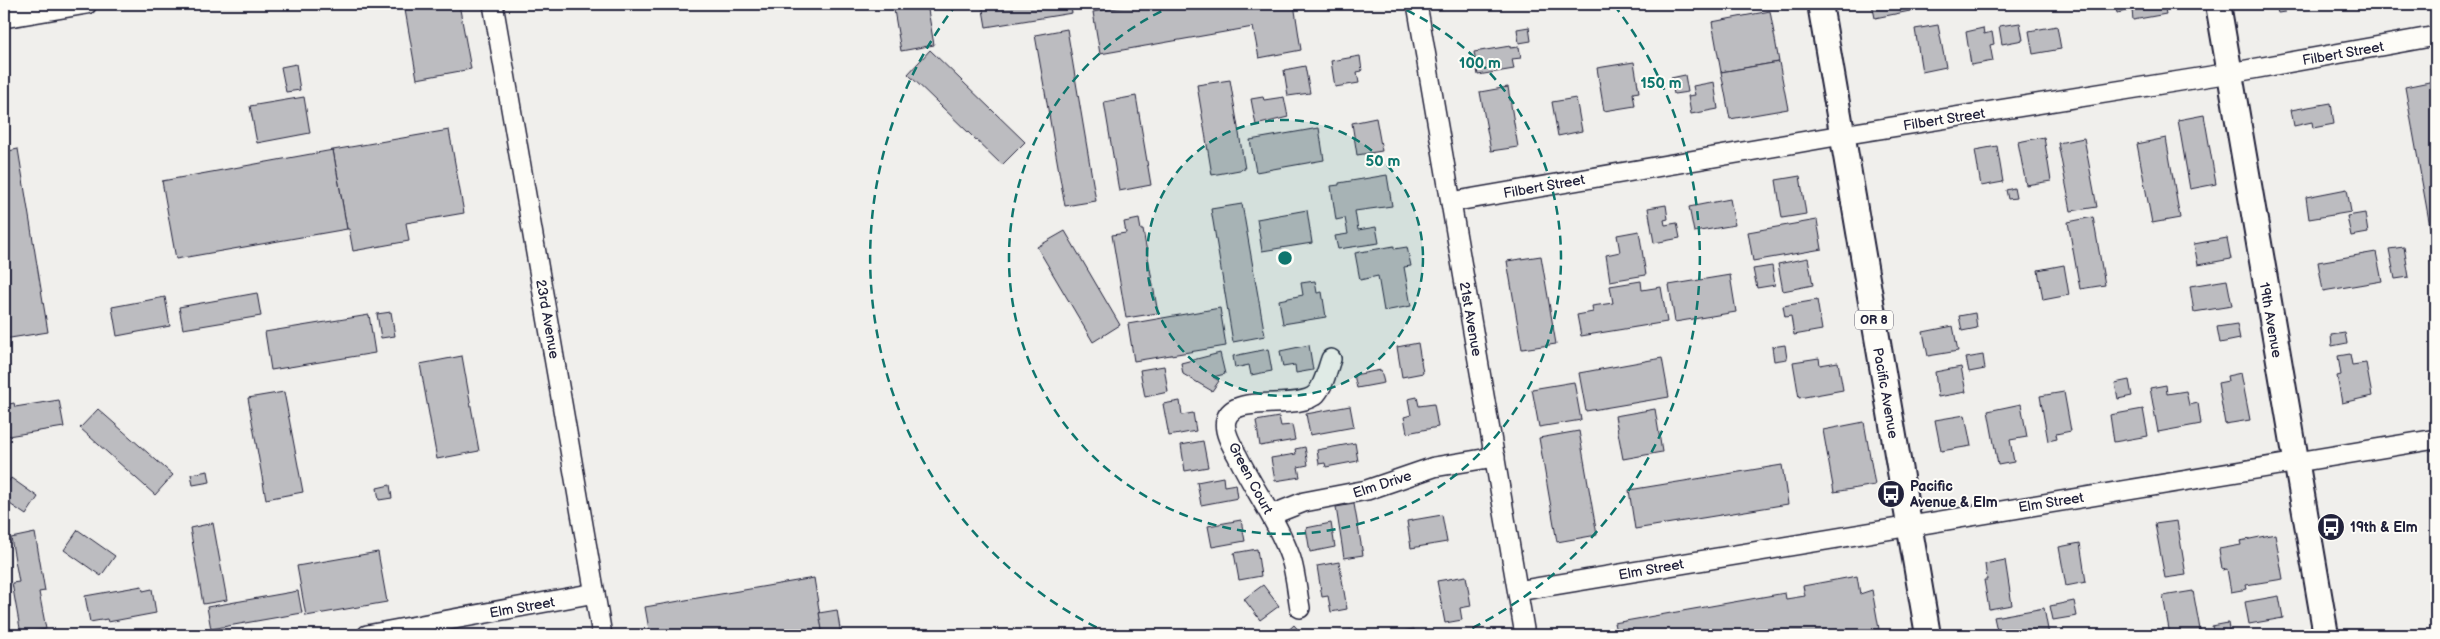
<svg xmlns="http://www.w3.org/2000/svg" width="2440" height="639" font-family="'Balsamiq Sans',sans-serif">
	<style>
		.building { fill: #bcbcc0; stroke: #22223b }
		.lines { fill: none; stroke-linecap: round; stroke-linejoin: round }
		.minor-casing { stroke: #22223b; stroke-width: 22 }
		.major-casing { stroke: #22223b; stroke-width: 28 }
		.minor { stroke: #fdfcf7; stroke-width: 19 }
		.major { stroke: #fdfcf7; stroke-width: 24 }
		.ring { fill: none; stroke: #0f766e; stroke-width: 2.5; stroke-dasharray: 9 6 }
		.labels { text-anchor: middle; stroke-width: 4; stroke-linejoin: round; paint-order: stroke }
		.shield { fill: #fdfcf7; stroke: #646373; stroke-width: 1 }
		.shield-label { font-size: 12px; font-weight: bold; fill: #22223b }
		.street-label { font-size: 14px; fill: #22223b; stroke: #fdfcf7 }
		.poi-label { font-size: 14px; font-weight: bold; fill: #22223b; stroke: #fdfcf7; text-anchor: start }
		.centre { fill: #0f766e; stroke: #fdfcf7; stroke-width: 2.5 }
		.ring-label { font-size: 15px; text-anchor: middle; font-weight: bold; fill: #0f766e; stroke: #fdfcf7; stroke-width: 4; stroke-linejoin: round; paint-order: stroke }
	</style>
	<rect width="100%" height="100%" fill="#f0efec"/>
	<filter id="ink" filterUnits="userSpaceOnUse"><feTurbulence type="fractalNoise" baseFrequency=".02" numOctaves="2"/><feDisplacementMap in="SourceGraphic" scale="10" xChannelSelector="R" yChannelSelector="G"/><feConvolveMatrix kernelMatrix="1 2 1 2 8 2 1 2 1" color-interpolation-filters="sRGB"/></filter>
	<g filter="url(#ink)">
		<g class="building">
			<path d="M 404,4 L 459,4 L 471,69 L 417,79 Z"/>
			<path d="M 893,4 L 927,4 L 934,45 L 901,51 Z"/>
			<path d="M 982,4 L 1070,4 L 1072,13 L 986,27 Z"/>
			<path d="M 1137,4 L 1294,4 L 1301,50 L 1259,58 L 1253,27 L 1100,54 L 1093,12 Z"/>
			<path d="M 1872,4 L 1904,4 L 1905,7 L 1909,6 L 1910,11 L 1875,18 Z"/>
			<path d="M 2115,4 L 2164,4 L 2166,14 L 2133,20 L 2132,10 L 2117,13 Z"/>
			<path d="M 2268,4 L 2296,4 L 2284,6 L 2285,12 L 2278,13 L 2276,7 L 2269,8 Z"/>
			<path d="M 1770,11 L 1779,62 L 1721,72 L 1712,22 Z"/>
			<path d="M 2020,23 L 2023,40 L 2002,44 L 1999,26 Z"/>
			<path d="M 1938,25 L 1946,67 L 1922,72 L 1915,29 Z"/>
			<path d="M 2057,26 L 2061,49 L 2033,54 L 2029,31 Z"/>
			<path d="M 1529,27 L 1531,41 L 1519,43 L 1517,29 Z"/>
			<path d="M 1983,28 L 1984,34 L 1992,32 L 1994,44 L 1990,45 L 1993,61 L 1971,65 L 1966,32 Z"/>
			<path d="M 1067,29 L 1096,201 L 1065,206 L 1035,35 Z"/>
			<path d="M 1510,46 L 1510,48 L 1519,47 L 1521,58 L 1512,59 L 1514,69 L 1478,75 L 1474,52 Z"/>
			<path d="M 930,50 L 1025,142 L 1002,165 L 908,74 Z"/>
			<path d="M 1360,56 L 1362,71 L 1357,72 L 1359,83 L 1335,87 L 1331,61 Z"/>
			<path d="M 1634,62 L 1639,92 L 1633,93 L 1635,106 L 1604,111 L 1597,68 Z"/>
			<path d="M 1779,62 L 1788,109 L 1730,119 L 1721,72 Z"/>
			<path d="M 296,64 L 300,90 L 286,92 L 281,67 Z"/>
			<path d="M 1305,66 L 1310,93 L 1288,96 L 1284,70 Z"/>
			<path d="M 1685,75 L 1688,92 L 1674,94 L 1671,78 Z"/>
			<path d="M 1230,80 L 1245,169 L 1212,175 L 1197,85 Z"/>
			<path d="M 2434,81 L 2436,96 L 2436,231 L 2431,232 L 2405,87 Z"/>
			<path d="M 1714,82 L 1718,109 L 1691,114 L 1688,96 L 1695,95 L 1693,86 Z"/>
			<path d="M 1508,87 L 1518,147 L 1491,151 L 1480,92 Z"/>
			<path d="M 1136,96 L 1151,185 L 1119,191 L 1104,102 Z"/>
			<path d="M 304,97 L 310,133 L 257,143 L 250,106 Z"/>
			<path d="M 1263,97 L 1264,100 L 1284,97 L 1288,117 L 1256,125 L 1251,99 Z"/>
			<path d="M 1576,98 L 1582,131 L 1558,136 L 1552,102 Z"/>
			<path d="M 2331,103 L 2334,124 L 2313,128 L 2312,122 L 2294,126 L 2291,110 Z"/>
			<path d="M 2204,115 L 2216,184 L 2190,189 L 2178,120 Z"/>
			<path d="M 1376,118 L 1382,151 L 1357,155 L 1352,123 Z"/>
			<path d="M 1319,128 L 1324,160 L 1256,172 L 1250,140 Z"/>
			<path d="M 449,130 L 464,213 L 406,223 L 409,241 L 353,251 L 349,229 L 347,229 L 333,150 Z"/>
			<path d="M 2044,137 L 2051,181 L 2026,185 L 2018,142 Z"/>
			<path d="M 2084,138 L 2097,207 L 2071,211 L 2058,143 Z"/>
			<path d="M 2166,138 L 2180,218 L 2152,223 L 2137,144 Z"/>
			<path d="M 1997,146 L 2003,182 L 1981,186 L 1975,150 Z"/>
			<path d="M 18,149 L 48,332 L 4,339 L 4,152 Z"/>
			<path d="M 333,150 L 347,229 L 176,259 L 162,181 Z"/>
			<path d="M 1387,175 L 1392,206 L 1355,211 L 1358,230 L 1376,227 L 1379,243 L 1338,249 L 1335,236 L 1348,234 L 1345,218 L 1336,220 L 1331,186 L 1339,185 L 1339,183 Z"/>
			<path d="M 1800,176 L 1806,214 L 1782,218 L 1776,180 Z"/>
			<path d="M 2014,188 L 2016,198 L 2008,199 L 2006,190 Z"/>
			<path d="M 2347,189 L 2351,212 L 2309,219 L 2306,197 Z"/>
			<path d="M 1730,199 L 1735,225 L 1694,232 L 1689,207 Z"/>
			<path d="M 1242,204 L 1265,336 L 1233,342 L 1211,209 Z"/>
			<path d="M 1666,205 L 1668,219 L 1664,220 L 1665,225 L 1677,223 L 1680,238 L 1654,243 L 1648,208 Z"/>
			<path d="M 1307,210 L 1312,243 L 1262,251 L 1257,219 Z"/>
			<path d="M 2365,213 L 2368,233 L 2351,236 L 2347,216 Z"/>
			<path d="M 2093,217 L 2105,285 L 2080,289 L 2068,222 Z"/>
			<path d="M 1139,219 L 1141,230 L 1143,230 L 1158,313 L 1126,318 L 1112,235 L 1126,233 L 1124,222 Z"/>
			<path d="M 1817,220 L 1822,249 L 1753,261 L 1748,232 Z"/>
			<path d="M 1065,231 L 1120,325 L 1093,342 L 1037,247 Z"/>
			<path d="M 1639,231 L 1646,275 L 1610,281 L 1606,255 L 1620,252 L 1617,235 Z"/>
			<path d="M 2227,238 L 2231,259 L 2198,265 L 2194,244 Z"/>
			<path d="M 1394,246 L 1394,249 L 1407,247 L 1411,266 L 1404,267 L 1411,306 L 1384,311 L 1378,276 L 1360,280 L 1355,253 Z"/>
			<path d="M 2404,247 L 2409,277 L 2395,279 L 2389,249 Z"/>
			<path d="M 2376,252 L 2382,281 L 2323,291 L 2318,262 Z"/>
			<path d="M 1541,256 L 1556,344 L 1522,349 L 1507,261 Z"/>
			<path d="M 1808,258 L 1813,285 L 1783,291 L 1778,264 Z"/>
			<path d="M 2064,265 L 2069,295 L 2043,300 L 2038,270 Z"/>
			<path d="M 1772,266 L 1775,285 L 1757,288 L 1753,269 Z"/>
			<path d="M 1730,275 L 1736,312 L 1675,322 L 1669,285 Z"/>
			<path d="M 2227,280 L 2232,306 L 2194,312 L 2190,286 Z"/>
			<path d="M 1315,281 L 1317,293 L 1322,292 L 1326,317 L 1283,324 L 1279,300 L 1303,295 L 1301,283 Z"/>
			<path d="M 1641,281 L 1642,290 L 1661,287 L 1667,322 L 1581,336 L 1577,315 L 1593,312 L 1592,306 L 1613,303 L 1610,286 Z"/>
			<path d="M 257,293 L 261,316 L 183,329 L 179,307 Z"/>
			<path d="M 165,297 L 170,326 L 117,336 L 112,307 Z"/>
			<path d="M 1817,300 L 1822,330 L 1794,335 L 1791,316 L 1785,317 L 1783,306 Z"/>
			<path d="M 1220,308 L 1226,346 L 1134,361 L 1128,324 Z"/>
			<path d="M 391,312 L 395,336 L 381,338 L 377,314 Z"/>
			<path d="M 1975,313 L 1977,328 L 1962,331 L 1959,316 Z"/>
			<path d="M 369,315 L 375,353 L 271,370 L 265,332 Z"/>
			<path d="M 2237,324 L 2240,339 L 2220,343 L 2217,327 Z"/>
			<path d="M 1953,326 L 1958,351 L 1928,356 L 1923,332 Z"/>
			<path d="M 2345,333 L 2347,343 L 2332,346 L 2331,335 Z"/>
			<path d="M 1418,343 L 1423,373 L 1402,377 L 1397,347 Z"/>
			<path d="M 1309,345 L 1313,370 L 1296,373 L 1295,365 L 1283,367 L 1280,351 Z"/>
			<path d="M 1785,345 L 1787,359 L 1774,361 L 1772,347 Z"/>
			<path d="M 1268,349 L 1272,371 L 1251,375 L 1249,365 L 1235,368 L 1233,356 Z"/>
			<path d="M 1220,353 L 1225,374 L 1213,377 L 1219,381 L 1212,391 L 1183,374 L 1181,363 Z"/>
			<path d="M 2350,354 L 2352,365 L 2366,363 L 2372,396 L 2342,403 L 2337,376 L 2341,375 L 2338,356 Z"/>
			<path d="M 1983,355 L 1985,369 L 1969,372 L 1966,358 Z"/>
			<path d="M 462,356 L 479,451 L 437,459 L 420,364 Z"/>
			<path d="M 1662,358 L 1669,397 L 1586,411 L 1579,373 Z"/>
			<path d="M 1819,358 L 1820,365 L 1838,362 L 1843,390 L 1799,398 L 1793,362 Z"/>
			<path d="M 1164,366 L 1168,392 L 1145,397 L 1140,370 Z"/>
			<path d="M 1961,367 L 1966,392 L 1938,397 L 1935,372 Z"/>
			<path d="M 1381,370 L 1384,383 L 1357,388 L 1354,375 Z"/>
			<path d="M 2241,373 L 2250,420 L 2225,424 L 2218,383 L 2228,381 L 2227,376 Z"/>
			<path d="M 2129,380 L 2132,396 L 2118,399 L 2115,383 Z"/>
			<path d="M 1574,382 L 1581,420 L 1539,427 L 1532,389 Z"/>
			<path d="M 2166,385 L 2167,394 L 2186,391 L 2189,405 L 2198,403 L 2201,424 L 2158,432 L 2150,388 Z"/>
			<path d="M 284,392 L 303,492 L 266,499 L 248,398 Z"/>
			<path d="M 2064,392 L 2071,431 L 2056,434 L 2057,439 L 2048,441 L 2040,396 Z"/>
			<path d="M 1417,397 L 1419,406 L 1434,404 L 1438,427 L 1407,433 L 1404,417 L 1411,415 L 1408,399 Z"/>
			<path d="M 59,400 L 64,427 L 8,436 L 7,431 L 4,431 L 4,405 L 14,403 L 15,407 Z"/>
			<path d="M 1180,401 L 1182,415 L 1193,413 L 1196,431 L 1169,436 L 1163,404 Z"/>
			<path d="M 2021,404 L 2027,437 L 2010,440 L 2014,462 L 1998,465 L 1988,411 Z"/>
			<path d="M 1350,406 L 1354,427 L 1310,435 L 1306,414 Z"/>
			<path d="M 98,409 L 173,475 L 155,495 L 80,428 Z"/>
			<path d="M 1655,409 L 1662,452 L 1623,459 L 1615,416 Z"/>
			<path d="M 2143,409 L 2148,436 L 2114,442 L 2110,415 Z"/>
			<path d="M 1965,415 L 1971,446 L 1941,451 L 1935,420 Z"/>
			<path d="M 1279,417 L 1281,426 L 1292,425 L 1295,440 L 1260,446 L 1256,421 Z"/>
			<path d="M 1864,422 L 1875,485 L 1834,492 L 1823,430 Z"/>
			<path d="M 1579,431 L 1597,535 L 1557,542 L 1539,438 Z"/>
			<path d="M 1203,441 L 1208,467 L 1185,471 L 1181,445 Z"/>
			<path d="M 1355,443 L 1358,461 L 1326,467 L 1325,463 L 1319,464 L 1317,450 Z"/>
			<path d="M 1305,447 L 1308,465 L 1298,467 L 1300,477 L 1275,481 L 1271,458 L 1296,454 L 1295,449 Z"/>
			<path d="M 1782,465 L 1788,504 L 1635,529 L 1629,490 Z"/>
			<path d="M 208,471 L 210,482 L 193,485 L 191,474 Z"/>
			<path d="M 1223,477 L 1224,486 L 1236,484 L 1238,498 L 1201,505 L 1197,482 Z"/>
			<path d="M 11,478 L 38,497 L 26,515 L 4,500 L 4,488 Z"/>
			<path d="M 390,485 L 392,498 L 379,500 L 377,488 Z"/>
			<path d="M 1354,504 L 1363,555 L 1344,558 L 1336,507 Z"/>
			<path d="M 1442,515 L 1447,542 L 1411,548 L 1407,521 Z"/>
			<path d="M 1241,520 L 1245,541 L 1212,547 L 1208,526 Z"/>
			<path d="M 2177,521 L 2186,575 L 2165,578 L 2155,524 Z"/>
			<path d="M 213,523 L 227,600 L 203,604 L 190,528 Z"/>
			<path d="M 1331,523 L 1335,547 L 1310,552 L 1306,528 Z"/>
			<path d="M 78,530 L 115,556 L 101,576 L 64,550 Z"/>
			<path d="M 35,533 L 45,591 L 39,592 L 46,629 L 21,634 L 12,583 L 19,582 L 11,538 Z"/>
			<path d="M 2275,534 L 2283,579 L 2246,585 L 2247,589 L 2231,592 L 2227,569 L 2222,570 L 2219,549 L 2241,545 L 2240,541 Z"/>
			<path d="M 2080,543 L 2086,582 L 2066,586 L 2059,547 Z"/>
			<path d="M 1257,549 L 1261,576 L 1239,580 L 1234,553 Z"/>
			<path d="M 378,552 L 387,602 L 306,616 L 297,566 Z"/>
			<path d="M 2005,560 L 2012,605 L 1989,609 L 1984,580 L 1987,580 L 1985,564 Z"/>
			<path d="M 1339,562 L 1347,609 L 1331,612 L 1328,596 L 1322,597 L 1317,566 Z"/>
			<path d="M 1466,576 L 1471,606 L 1460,608 L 1462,620 L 1445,623 L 1437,581 Z"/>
			<path d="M 1857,576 L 1860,594 L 1872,590 L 1879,629 L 1867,631 L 1867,635 L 1617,635 L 1614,623 L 1785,593 L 1786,599 L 1805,596 L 1803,586 Z"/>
			<path d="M 814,578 L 823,635 L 650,635 L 645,607 Z"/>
			<path d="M 1263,585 L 1279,606 L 1260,620 L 1244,599 Z"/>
			<path d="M 142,586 L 143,591 L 152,589 L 156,613 L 108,622 L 107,619 L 90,622 L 85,596 Z"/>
			<path d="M 298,591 L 302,613 L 211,629 L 207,607 Z"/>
			<path d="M 2193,591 L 2201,635 L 2170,635 L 2163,596 Z"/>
			<path d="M 2279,596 L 2283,618 L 2249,624 L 2245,602 Z"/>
			<path d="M 2074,601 L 2077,616 L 2053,620 L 2050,606 Z"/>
			<path d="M 2044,608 L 2049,635 L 1998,635 L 1994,617 Z"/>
			<path d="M 837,610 L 841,635 L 823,635 L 819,613 Z"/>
			<path d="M 2228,623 L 2230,635 L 2214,635 L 2212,626 Z"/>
			<path d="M 1294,625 L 1303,635 L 1283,635 Z"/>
			<path d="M 1414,629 L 1415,635 L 1383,635 L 1383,634 Z"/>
			<path d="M 1351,630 L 1352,635 L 1325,635 Z"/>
		</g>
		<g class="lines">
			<g class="minor-casing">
				<g id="minor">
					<path d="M 493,4 L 602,635"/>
					<path d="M 1417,4 L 1525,635"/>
					<path d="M 4,18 L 87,4"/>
					<path d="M 1451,202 L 1842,135 L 2230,73 L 2436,36"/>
					<path d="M 1271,515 L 1304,502 L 1367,490 L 1434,467 L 1495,457"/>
					<path d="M 1518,591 L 2436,439"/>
					<path d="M 1300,608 C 1297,592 1296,575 1291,559 C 1278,522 1254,490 1237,455 C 1232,446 1223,431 1226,420 C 1233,392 1298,412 1316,394 C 1324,385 1327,370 1331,359"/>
					<path d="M 367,635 L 595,593"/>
				</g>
			</g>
			<g class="major-casing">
				<g id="major">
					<path d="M 1820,4 L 1928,635"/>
					<path d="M 2218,4 L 2326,635"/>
				</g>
			</g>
			<use href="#minor" class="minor"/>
			<use href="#major" class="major"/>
		</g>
	</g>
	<circle cx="1285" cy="258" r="138" fill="#0f766e" fill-opacity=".12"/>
	<g class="ring">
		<circle cx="1285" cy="258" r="138"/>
		<path d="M1393 4A276 276 0 1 1 1177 4"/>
		<path d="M1110 634A415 415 0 0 1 956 5M1614 5A415 415 0 0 1 1460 634"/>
	</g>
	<defs>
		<g id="bus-disc" transform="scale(1.4375)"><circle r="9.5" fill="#22223b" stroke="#fdfcf7"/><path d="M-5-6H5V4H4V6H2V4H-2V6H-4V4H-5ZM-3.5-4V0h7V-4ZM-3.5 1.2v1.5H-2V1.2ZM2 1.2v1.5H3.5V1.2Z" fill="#fff"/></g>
	</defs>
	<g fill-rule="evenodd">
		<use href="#bus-disc" x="1891" y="494"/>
		<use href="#bus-disc" x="2331" y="527"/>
	</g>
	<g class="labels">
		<rect class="shield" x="1855" y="310.5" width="38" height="19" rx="4"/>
		<g class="shield-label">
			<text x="1874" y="324">OR 8</text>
		</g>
		<g class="street-label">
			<text transform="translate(2343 53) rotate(-10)" y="5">Filbert Street</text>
			<text transform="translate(1944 119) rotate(-9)" y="5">Filbert Street</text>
			<text transform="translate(1544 186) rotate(-10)" y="5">Filbert Street</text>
			<text transform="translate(548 319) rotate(80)" y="5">23rd Avenue</text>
			<text transform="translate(1471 319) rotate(80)" y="5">21st Avenue</text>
			<text transform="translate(2271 320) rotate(80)" y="5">19th Avenue</text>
			<text transform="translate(1886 393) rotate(80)" y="5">Pacific Avenue</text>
			<text transform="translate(1251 478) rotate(62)" y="5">Green Court</text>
			<text transform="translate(1382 484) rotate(-18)" y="5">Elm Drive</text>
			<text transform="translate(2051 502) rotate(-9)" y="5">Elm Street</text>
			<text transform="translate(1651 569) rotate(-10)" y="5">Elm Street</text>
			<text transform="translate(522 607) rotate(-10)" y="5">Elm Street</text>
		</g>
		<g class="poi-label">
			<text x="1910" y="491">Pacific<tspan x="1910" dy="16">Avenue &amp; Elm</tspan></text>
			<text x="2350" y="532">19th &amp; Elm</text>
		</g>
	</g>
	<circle cx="1285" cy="258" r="8" class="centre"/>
	<g class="ring-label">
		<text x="1480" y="68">100 m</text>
		<text x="1661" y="88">150 m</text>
		<text x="1383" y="166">50 m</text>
	</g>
	<rect width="2440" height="639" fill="none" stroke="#fdfcf7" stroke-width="20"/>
	<rect x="10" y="10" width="2420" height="619" fill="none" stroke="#22223b" stroke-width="2" filter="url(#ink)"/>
</svg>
